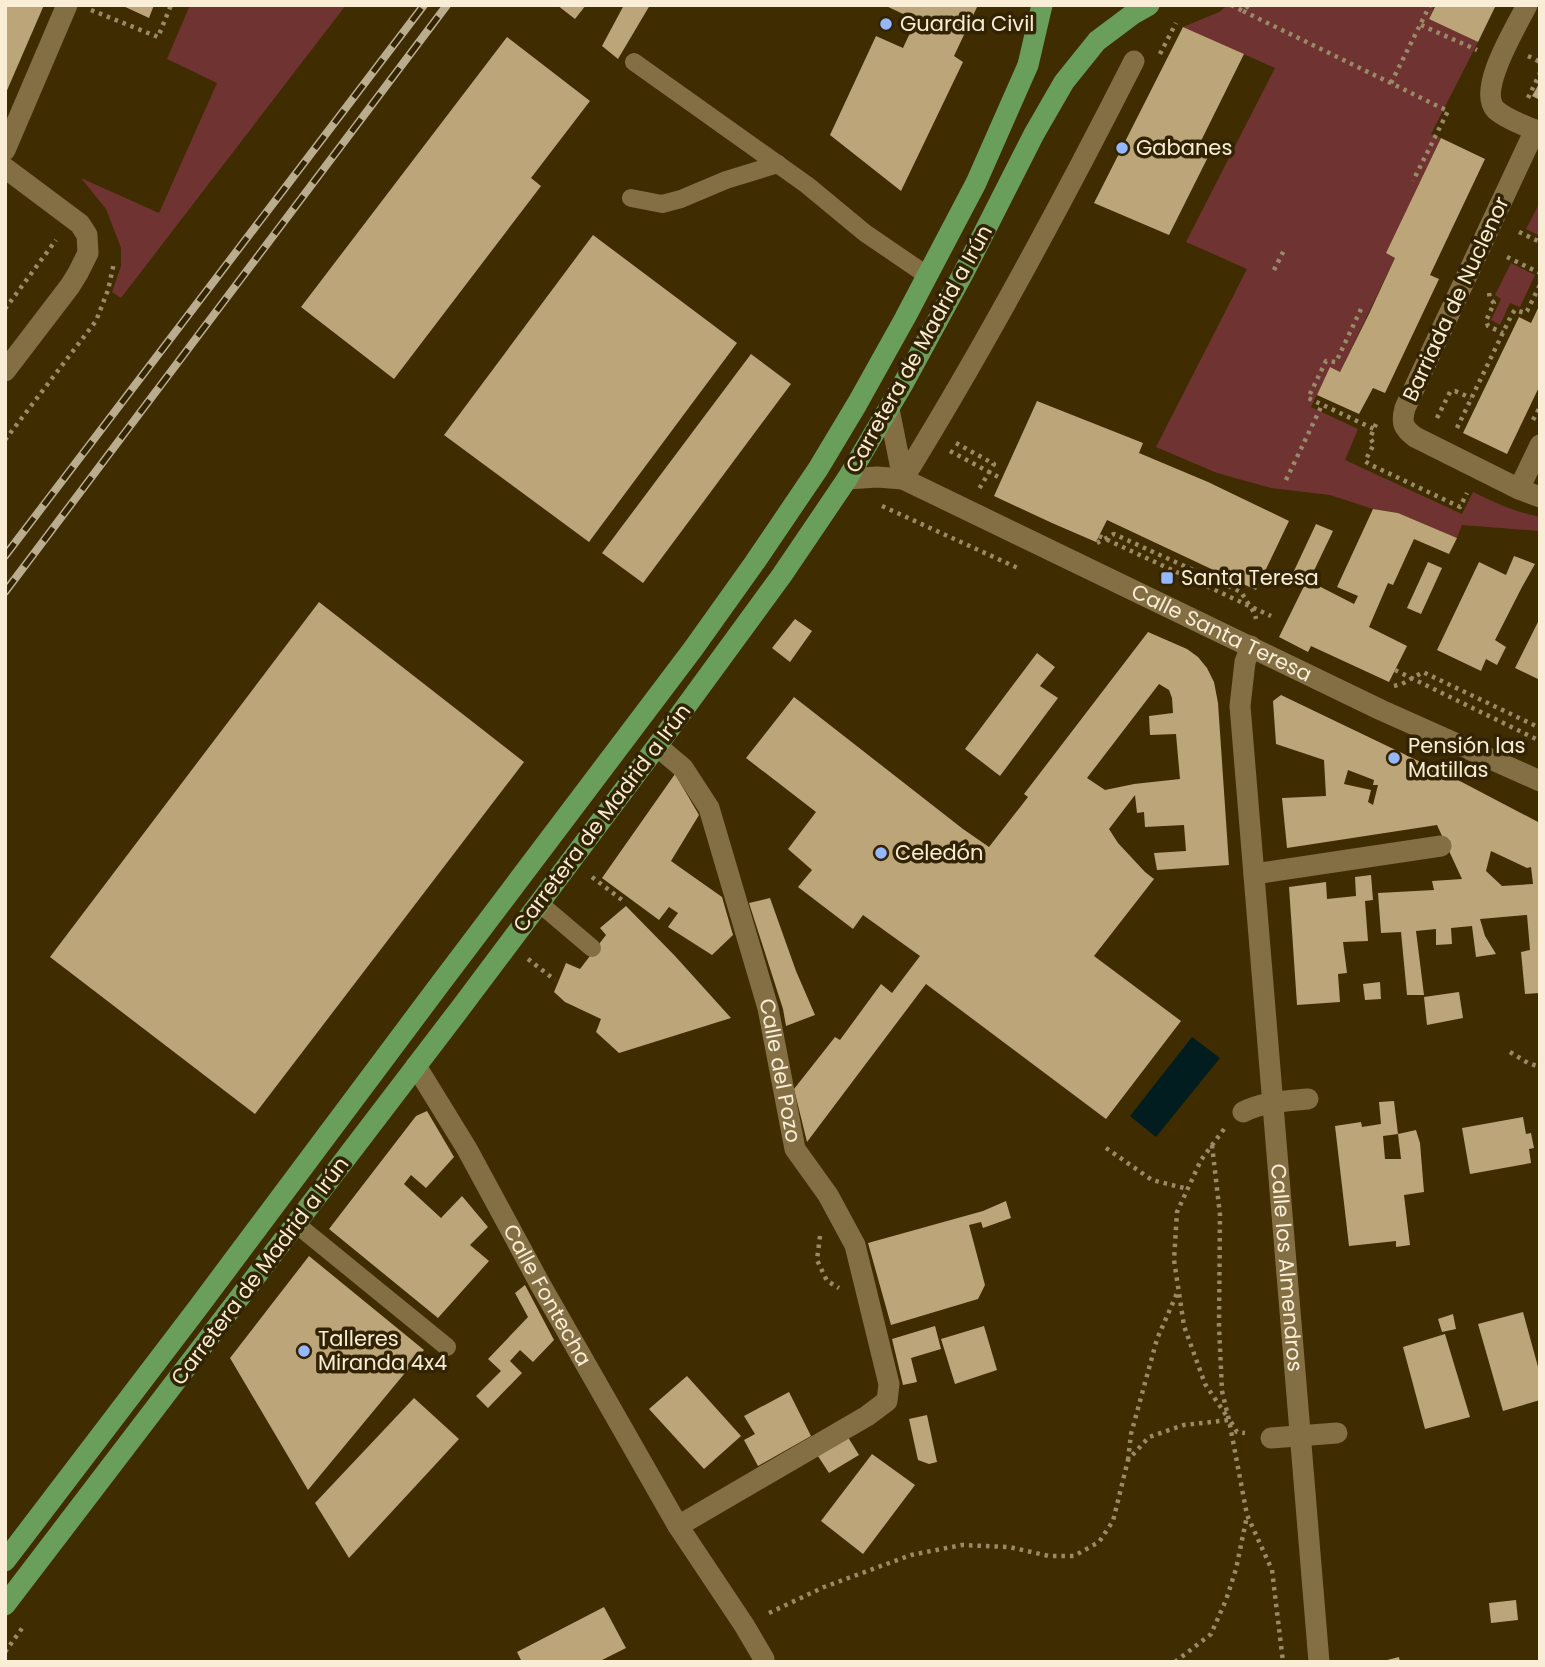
<svg xmlns="http://www.w3.org/2000/svg" width="1545" height="1667" font-family="Poppins,sans-serif">
	<style>
		.green { fill: #6f3331 }
		.water { fill: #011d20 }
		.building { fill: #bca579; fill-rule: evenodd }
		.lines { fill: none; stroke-linecap: round; stroke-linejoin: round }
		.path { stroke: #998a68; stroke-width: 4.5; stroke-dasharray: 3.5 5; stroke-linecap: butt }
		.service { stroke: #846f44; stroke-width: 18 }
		.minor { stroke: #846f44; stroke-width: 21 }
		.trunk { stroke: #699f5b; stroke-width: 21 }
		.rail-casing { stroke: #baac8e; stroke-width: 8 }
		.rail { stroke: #322302; stroke-width: 5; stroke-dasharray: 16; stroke-linecap: butt }
		.poi-dot { fill: #94b7fd; stroke: #322302; stroke-width: 2.5 }
		.labels { text-anchor: middle; stroke-width: 7; stroke-linejoin: round; paint-order: stroke }
		.poi-label { font-size: 21px; fill: #f9edd6; stroke: #322302; text-anchor: start }
		.street-label { font-size: 21px; fill: #f9edd6; stroke: #322302 }
	</style>
	<rect width="100%" height="100%" fill="#3f2c00"/>
	<g class="green">
		<path d="M 190,5 L 346,5 L 121,298 L 112,292 L 121,266 L 121,248 L 106,209 L 81,178 L 159,213 L 217,83 L 167,59 Z"/>
		<path d="M 1228,5 L 1435,5 L 1429,19 L 1478,42 L 1431,134 L 1441,138 L 1386,253 L 1395,258 L 1340,372 L 1330,368 L 1311,407 L 1358,429 L 1345,460 L 1462,514 L 1473,492 C 1495,503 1515,512 1540,517 L 1540,531 L 1462,525 L 1457,538 L 1398,513 L 1373,509 L 1330,495 L 1271,488 L 1217,473 L 1156,447 L 1247,269 L 1186,242 L 1275,68 L 1183,27 L 1219,12 Z"/>
		<path d="M 1540,202 L 1540,236 L 1526,229 Z"/>
		<path d="M 1511,263 L 1535,275 L 1520,307 L 1510,303 L 1500,325 L 1491,320 L 1501,299 L 1495,295 Z"/>
	</g>
	<path class="water" d="M 1192,1037 L 1220,1058 L 1156,1137 L 1130,1116 Z"/>
	<g class="building">
		<path d="M 5,5 L 44,5 L 5,95 Z"/>
		<path d="M 121,5 L 154,5 L 149,18 Z"/>
		<path d="M 557,5 L 586,5 L 575,19 Z"/>
		<path d="M 624,5 L 650,5 L 618,59 L 602,46 Z"/>
		<path d="M 884,5 L 978,5 L 954,56 L 963,62 L 901,191 L 830,135 L 876,36 L 903,48 L 916,20 Z"/>
		<path d="M 1436,5 L 1496,5 L 1478,42 L 1429,19 Z"/>
		<path d="M 1183,27 L 1244,54 L 1197,149 L 1209,155 L 1169,235 L 1094,203 Z"/>
		<path d="M 507,37 L 590,101 L 531,178 L 541,186 L 394,379 L 301,307 Z"/>
		<path d="M 1540,82 L 1540,100 L 1532,96 Z"/>
		<path d="M 1441,138 L 1485,159 L 1430,275 L 1439,279 L 1385,393 L 1373,388 L 1359,414 L 1317,395 L 1330,367 L 1340,372 L 1369,314 L 1395,258 L 1386,253 Z"/>
		<path d="M 593,235 L 737,343 L 589,542 L 444,435 Z"/>
		<path d="M 1540,304 L 1540,385 L 1507,454 L 1463,433 L 1519,317 L 1531,323 Z"/>
		<path d="M 751,354 L 791,384 L 643,583 L 602,553 Z"/>
		<path d="M 1037,401 L 1143,443 L 1139,453 L 1208,482 L 1289,521 L 1256,590 L 1107,520 L 1096,542 L 1052,523 L 994,496 Z"/>
		<path d="M 1373,509 L 1398,513 L 1457,538 L 1449,554 L 1414,539 L 1393,585 L 1388,583 L 1369,627 L 1407,646 L 1389,682 L 1311,646 L 1308,652 L 1279,637 L 1307,580 L 1354,604 L 1358,596 L 1337,587 Z"/>
		<path d="M 1316,524 L 1333,531 L 1309,581 L 1293,573 Z"/>
		<path d="M 1514,556 L 1535,564 L 1522,587 L 1495,640 L 1506,647 L 1497,665 L 1486,659 L 1481,671 L 1437,650 L 1479,562 L 1506,575 Z"/>
		<path d="M 1428,562 L 1442,568 L 1421,614 L 1407,608 Z"/>
		<path d="M 319,602 L 524,762 L 255,1114 L 50,957 Z"/>
		<path d="M 1540,618 L 1540,680 L 1515,668 Z"/>
		<path d="M 795,619 L 812,631 L 790,662 L 772,648 Z"/>
		<path d="M 1148,632 L 1187,649 L 1198,657 L 1207,668 L 1214,682 L 1218,703 L 1229,865 L 1157,870 L 1154,853 L 1186,851 L 1184,825 L 1145,827 L 1144,812 L 1137,813 L 1135,795 L 1109,829 L 1118,843 L 1145,872 L 1154,879 L 1094,956 L 1181,1021 L 1106,1119 L 926,984 L 807,1142 L 794,1089 L 835,1037 L 840,1040 L 881,984 L 892,993 L 920,956 L 863,915 L 853,929 L 798,887 L 812,870 L 788,849 L 816,812 L 746,758 L 794,697 L 963,829 L 989,847 L 1028,797 L 1024,794 ZM 1159,684 L 1169,690 L 1172,698 L 1173,713 L 1149,716 L 1150,735 L 1176,734 L 1180,779 L 1134,784 L 1105,790 L 1087,778 Z"/>
		<path d="M 1037,653 L 1055,667 L 1040,686 L 1058,698 L 1000,776 L 965,749 Z"/>
		<path d="M 1281,695 L 1456,779 L 1540,823 L 1540,993 L 1525,994 L 1521,952 L 1530,950 L 1527,915 L 1480,919 L 1485,936 L 1496,954 L 1476,957 L 1472,926 L 1451,928 L 1452,944 L 1436,945 L 1436,929 L 1416,931 L 1424,995 L 1407,995 L 1401,932 L 1381,933 L 1378,893 L 1434,890 L 1432,881 L 1462,879 L 1437,825 L 1287,848 L 1282,798 L 1326,796 L 1324,760 L 1276,744 L 1273,701 ZM 1348,770 L 1374,780 L 1373,785 L 1378,785 L 1373,805 L 1368,802 L 1371,790 L 1344,784 ZM 1491,851 L 1527,868 L 1531,867 L 1533,884 L 1502,886 L 1486,871 Z"/>
		<path d="M 675,774 L 699,815 L 671,861 L 722,897 L 733,935 L 712,955 L 668,927 L 678,913 L 669,907 L 659,920 L 602,878 Z"/>
		<path d="M 1371,875 L 1373,900 L 1365,901 L 1368,941 L 1343,942 L 1347,973 L 1338,974 L 1340,1002 L 1297,1005 L 1289,887 L 1326,882 L 1327,899 L 1356,896 L 1355,877 Z"/>
		<path d="M 770,898 L 796,971 L 815,1015 L 786,1026 L 783,1009 L 749,903 Z"/>
		<path d="M 626,906 L 675,956 L 731,1018 L 619,1053 L 596,1032 L 601,1019 L 565,1002 L 554,992 L 566,963 L 580,969 L 606,935 L 600,928 Z"/>
		<path d="M 1380,982 L 1381,999 L 1365,1000 L 1363,984 Z"/>
		<path d="M 1459,992 L 1463,1018 L 1427,1025 L 1424,997 Z"/>
		<path d="M 1394,1101 L 1398,1134 L 1383,1136 L 1385,1159 L 1401,1159 L 1398,1134 L 1416,1130 L 1420,1143 L 1424,1192 L 1404,1195 L 1410,1245 L 1396,1247 L 1396,1241 L 1349,1246 L 1335,1126 L 1361,1122 L 1362,1127 L 1381,1124 L 1379,1102 Z"/>
		<path d="M 427,1111 L 454,1157 L 426,1188 L 411,1175 L 404,1184 L 441,1218 L 462,1196 L 488,1227 L 470,1245 L 489,1261 L 438,1318 L 329,1229 L 416,1116 Z"/>
		<path d="M 1523,1117 L 1526,1134 L 1531,1133 L 1534,1148 L 1529,1149 L 1531,1163 L 1470,1174 L 1462,1128 Z"/>
		<path d="M 1006,1201 L 1011,1218 L 983,1228 L 981,1222 L 969,1225 L 985,1285 L 978,1299 L 891,1325 L 868,1243 L 983,1211 Z"/>
		<path d="M 309,1256 L 424,1350 L 308,1490 L 230,1358 Z"/>
		<path d="M 525,1285 L 554,1340 L 533,1362 L 520,1350 L 510,1361 L 522,1373 L 488,1408 L 476,1396 L 501,1371 L 488,1359 L 528,1317 L 515,1293 Z"/>
		<path d="M 1523,1312 L 1540,1374 L 1540,1400 L 1503,1411 L 1478,1324 Z"/>
		<path d="M 1453,1314 L 1456,1329 L 1442,1332 L 1438,1319 Z"/>
		<path d="M 935,1326 L 941,1349 L 911,1358 L 917,1382 L 903,1385 L 892,1339 Z"/>
		<path d="M 984,1326 L 997,1370 L 955,1384 L 941,1339 Z"/>
		<path d="M 1445,1334 L 1470,1417 L 1425,1429 L 1403,1347 Z"/>
		<path d="M 687,1376 L 741,1436 L 704,1469 L 649,1409 Z"/>
		<path d="M 789,1392 L 811,1436 L 758,1466 L 744,1440 L 755,1434 L 744,1416 Z"/>
		<path d="M 414,1398 L 459,1439 L 349,1558 L 315,1503 Z"/>
		<path d="M 927,1415 L 937,1462 L 929,1464 L 918,1460 L 909,1419 Z"/>
		<path d="M 846,1434 L 859,1455 L 829,1473 L 816,1453 Z"/>
		<path d="M 872,1454 L 915,1485 L 863,1554 L 821,1521 Z"/>
		<path d="M 1516,1600 L 1518,1620 L 1491,1623 L 1489,1603 Z"/>
		<path d="M 604,1607 L 626,1648 L 598,1662 L 522,1662 L 517,1652 Z"/>
		<path d="M 1399,1657 L 1400,1662 L 1383,1662 L 1383,1661 Z"/>
	</g>
	<g class="lines">
		<g class="path">
			<path d="M 1231,5 L 1243,11 L 1249,5"/>
			<path d="M 91,10 L 158,37 L 171,5"/>
			<path d="M 1243,11 L 1448,111 L 1413,181"/>
			<path d="M 1421,25 L 1477,50"/>
			<path d="M 1160,54 L 1176,23"/>
			<path d="M 1528,56 L 1540,62"/>
			<path d="M 1391,83 L 1430,5"/>
			<path d="M 1528,98 L 1540,73"/>
			<path d="M 1519,232 L 1540,242"/>
			<path d="M 1507,257 L 1540,273"/>
			<path d="M 1274,270 L 1285,248"/>
			<path d="M 1489,293 L 1490,299 L 1494,303 L 1486,321 L 1488,326 L 1503,333"/>
			<path d="M 5,309 L 56,240"/>
			<path d="M 1361,309 L 1336,362 L 1326,361 L 1308,398 L 1374,429"/>
			<path d="M 1437,418 L 1450,392 L 1455,391 L 1471,398"/>
			<path d="M 1533,420 L 1540,407"/>
			<path d="M 1376,424 L 1370,438 L 1374,444 L 1365,461 L 1369,464 L 1460,507 L 1467,493"/>
			<path d="M 1457,428 L 1512,314 L 1515,310 L 1525,313 L 1527,311 L 1540,285"/>
			<path d="M 5,440 L 96,321 L 108,290 L 114,263"/>
			<path d="M 956,443 L 994,464 L 979,489"/>
			<path d="M 950,451 L 1002,479"/>
			<path d="M 1286,480 L 1322,405"/>
			<path d="M 882,506 L 1020,569"/>
			<path d="M 1099,536 L 1271,616"/>
			<path d="M 1097,543 L 1114,534 L 1241,592 L 1255,614 L 1256,619"/>
			<path d="M 1395,670 L 1540,741"/>
			<path d="M 1394,686 L 1402,684 L 1423,672 L 1540,728"/>
			<path d="M 592,877 L 622,900"/>
			<path d="M 528,959 L 555,980"/>
			<path d="M 1510,1052 L 1528,1063 L 1540,1067"/>
			<path d="M 1224,1129 L 1201,1160 L 1177,1212 L 1174,1260 L 1184,1326 L 1205,1384 L 1226,1415"/>
			<path d="M 1212,1145 L 1220,1215 L 1219,1326 L 1222,1391 L 1229,1420 L 1247,1515 L 1272,1570 L 1283,1662"/>
			<path d="M 1106,1148 L 1152,1180 L 1188,1189"/>
			<path d="M 820,1236 L 817,1260 L 827,1281 L 839,1288"/>
			<path d="M 1231,1422 L 1237,1432 L 1245,1433"/>
			<path d="M 1128,1460 L 1131,1434 L 1157,1339 L 1178,1291"/>
			<path d="M 769,1613 L 824,1587 L 911,1555 L 962,1545 L 1009,1547 L 1049,1556 L 1074,1556 L 1099,1542 L 1113,1521 L 1128,1460 L 1149,1437 L 1184,1425 L 1229,1420"/>
			<path d="M 5,1652 L 23,1627"/>
			<path d="M 1175,1662 L 1211,1634 L 1226,1600 L 1236,1569 L 1247,1516"/>
		</g>
		<g class="service">
			<path d="M 634,62 L 807,185 L 865,233 L 928,276"/>
			<path d="M 631,198 L 662,204 L 681,199 L 726,180 L 778,164"/>
			<path d="M 539,903 L 592,948"/>
			<path d="M 296,1224 L 447,1347"/>
		</g>
		<g class="minor">
			<path d="M 1527,5 C 1517,26 1476,90 1496,110 C 1506,119 1527,127 1540,132"/>
			<path d="M 1535,130 L 1405,408 C 1401,423 1403,428 1415,437 L 1519,489 L 1540,497"/>
			<path d="M 5,150 L 67,5"/>
			<path d="M 5,168 L 80,224 L 87,235 L 88,253 L 78,273 L 70,286 L 5,371"/>
			<path d="M 889,409 L 903,479"/>
			<path id="s1" d="M 847,479 L 877,477 L 903,479 L 1381,710 L 1540,781"/>
			<path d="M 903,479 C 987,343 1062,203 1134,61"/>
			<path d="M 1519,489 L 1540,445"/>
			<path id="s2" d="M 1251,646 L 1245,662 L 1240,706 L 1319,1662"/>
			<path id="s3" d="M 657,746 L 683,768 L 709,808 L 768,1008 L 795,1149 L 828,1195 L 855,1245 L 889,1384 L 887,1401 L 867,1416 L 678,1526"/>
			<path d="M 1254,874 L 1441,846"/>
			<path id="s4" d="M 416,1066 L 467,1149 L 540,1284 L 678,1526 L 744,1625 L 764,1659"/>
			<path d="M 1243,1112 C 1261,1102 1288,1101 1308,1099"/>
			<path d="M 1271,1438 L 1337,1433"/>
		</g>
		<g class="trunk">
			<path d="M 5,1561 L 197,1309 L 437,988 L 693,649 L 755,562 L 818,469 L 857,404 L 905,318 L 976,183 L 1028,65 L 1042,5"/>
			<path d="M 5,1605 L 462,1006 L 657,746 L 782,575 L 847,479 L 903,384 L 964,272 L 1034,134 L 1064,82 L 1097,41 L 1133,14 L 1149,5"/>
		</g>
		<g class="rail-casing">
			<g id="rail">
				<path d="M 5,556 L 424,5"/>
				<path d="M 5,592 L 447,5"/>
			</g>
		</g>
		<use href="#rail" class="rail"/>
	</g>
	<g class="poi-dot">
		<circle cx="886" cy="24" r="7"/>
		<circle cx="1122" cy="148" r="7"/>
		<rect x="1160" y="571" width="14" height="14" rx="3.5"/>
		<circle cx="1394" cy="758" r="7"/>
		<circle cx="881" cy="853" r="7"/>
		<circle cx="304" cy="1351" r="7"/>
	</g>
	<g class="labels">
		<g class="poi-label">
			<text x="900" y="31">Guardia Civil</text>
			<text x="1136" y="155">Gabanes</text>
			<text x="1181" y="585">Santa Teresa</text>
			<text x="1408" y="753">Pensión las<tspan x="1408" dy="24">Matillas</tspan></text>
			<text x="895" y="860">Celedón</text>
			<text x="318" y="1346">Talleres<tspan x="318" dy="24">Miranda 4x4</tspan></text>
		</g>
		<g class="street-label">
			<text transform="translate(1456 299) rotate(-65)" y="7">Barriada de Nuclenor</text>
			<text transform="translate(919 349) rotate(-61)" y="7">Carretera de Madrid a Irún</text>
			<text dy="7" stroke="none"><textPath href="#s1" startOffset="410">Calle Santa Teresa</textPath></text>
			<text transform="translate(602 818) rotate(-53)" y="7">Carretera de Madrid a Irún</text>
			<text dy="7" stroke="none"><textPath href="#s3" startOffset="354">Calle del Pozo</textPath></text>
			<text dy="7" stroke="none"><textPath href="#s2" startOffset="625">Calle los Almendros</textPath></text>
			<text transform="translate(260 1271) rotate(-53)" y="7">Carretera de Madrid a Irún</text>
			<text dy="7" stroke="none"><textPath href="#s4" startOffset="264">Calle Fontecha</textPath></text>
		</g>
	</g>
	<rect width="1545" height="1667" fill="none" stroke="#f9edd6" stroke-width="14"/>
</svg>
